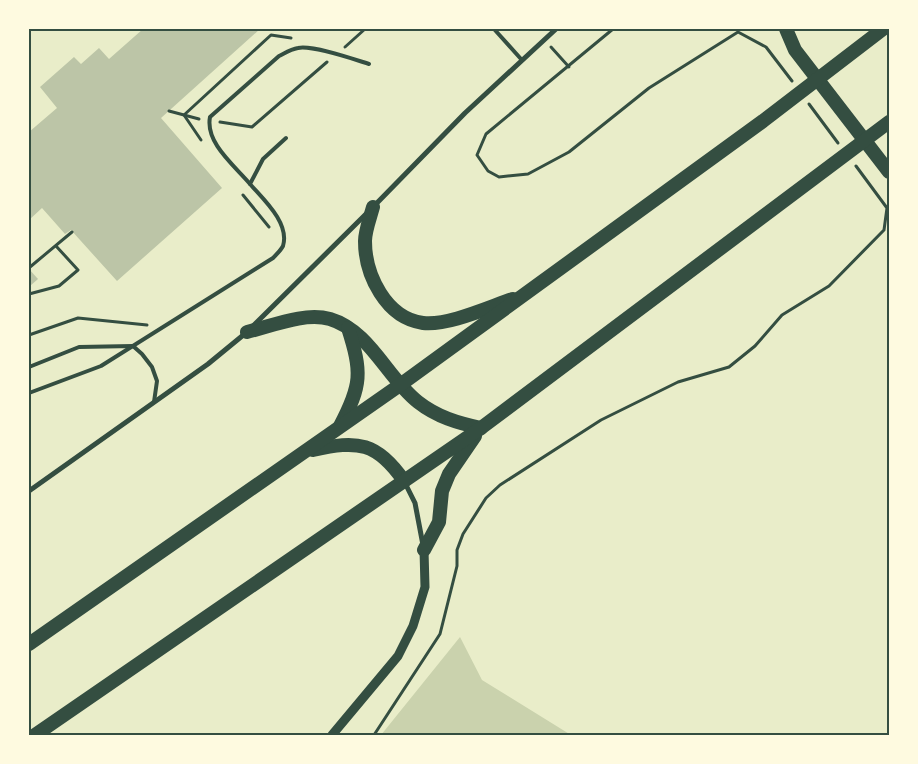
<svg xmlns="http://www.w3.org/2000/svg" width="918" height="764" font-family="'Fira Sans',sans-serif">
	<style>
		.green { fill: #cad2ad }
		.building { fill: #bcc5a7 }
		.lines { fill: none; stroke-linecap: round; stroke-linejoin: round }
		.path { stroke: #344e41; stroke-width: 3 }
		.service { stroke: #344e41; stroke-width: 4 }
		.minor { stroke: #344e41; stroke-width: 5 }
		.tertiary { stroke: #344e41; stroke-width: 9 }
		.trunk { stroke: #344e41; stroke-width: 14 }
		.neatline { fill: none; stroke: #344e41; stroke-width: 2 }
	</style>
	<rect width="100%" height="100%" fill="#e9edc9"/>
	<path class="green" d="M 460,637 L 482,680 L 571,735 L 381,735 Z"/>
	<g class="building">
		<path d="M 143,29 L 260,29 L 161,118 L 222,188 L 117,281 L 71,230 L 65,234 L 42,208 L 29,220 L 29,132 L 57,108 L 40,87 L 74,57 L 81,64 L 99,48 L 109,59 Z"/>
		<path d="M 29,269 L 38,279 L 30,286 L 29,285 Z"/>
	</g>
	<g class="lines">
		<g class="path">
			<path d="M 613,29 L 486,134 L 477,155 L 488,171 L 499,177 L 528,174 L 569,152 L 649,88 L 738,32 L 766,47 L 792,81"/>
			<path d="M 345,47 L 365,29"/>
			<path d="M 551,47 L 569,67"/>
			<path d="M 809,104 L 838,143"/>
			<path d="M 169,111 L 199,119"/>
			<path d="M 220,122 L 252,127 L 327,62"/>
			<path d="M 201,140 L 184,115 L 271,35 L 291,38"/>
			<path d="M 243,195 L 269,227"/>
			<path d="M 30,267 L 72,232"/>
			<path d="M 29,294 L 59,286 L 78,270 L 56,246"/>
			<path d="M 29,335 L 78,318 L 147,325"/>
			<path d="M 374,735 L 440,634 L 457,566 L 457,550 L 463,534 L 486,498 L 500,485 L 601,420 L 678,382 L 729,367 L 755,346 L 782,315 L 829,286 L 884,230 L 887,208 L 856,166"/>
		</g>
		<g class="service">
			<path d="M 494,29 L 521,59"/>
			<path d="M 250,184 C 235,166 205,143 210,117 L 279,56 C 285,53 291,49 298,48 C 313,45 353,59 369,64"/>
			<path d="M 29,367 L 79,347 L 133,346 L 142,354 L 152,367 L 157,381 L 154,402"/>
			<path d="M 29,393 L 101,366 L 273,258 C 276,255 281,250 283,246 C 290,223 263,199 250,184 L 263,159 L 286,138"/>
		</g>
		<g class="minor">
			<path d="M 374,206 L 465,113 L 556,29"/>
			<path d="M 253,326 L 366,214"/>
			<path d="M 404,481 L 415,503 L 423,545"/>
			<path d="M 29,491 L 208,364 L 247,332"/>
		</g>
		<path class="tertiary" d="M 332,735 L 398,656 L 413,626 L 425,587 L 424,550"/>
		<g class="trunk">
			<path d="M 786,29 L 795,50 L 889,172"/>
			<path d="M 373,207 C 370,218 365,231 365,241 C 365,275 386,318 423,323 C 448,326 489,307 513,299"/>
			<path d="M 247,332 C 272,326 304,312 330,319 C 370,331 387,378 418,402 C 437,417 458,423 481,428"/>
			<path d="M 340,426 C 362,385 362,372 348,328"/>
			<path d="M 313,450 C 358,440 377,442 404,481"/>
			<path d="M 424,550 L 439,522 L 442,491 L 449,474 L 475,436"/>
			<path d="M 29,644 L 400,385 L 763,121 L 883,29"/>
			<path d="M 35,735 L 481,428 L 889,122"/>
		</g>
	</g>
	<rect width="918" height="764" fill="none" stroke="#fefae0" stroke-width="60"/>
	<rect x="30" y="30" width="858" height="704" class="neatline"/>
</svg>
